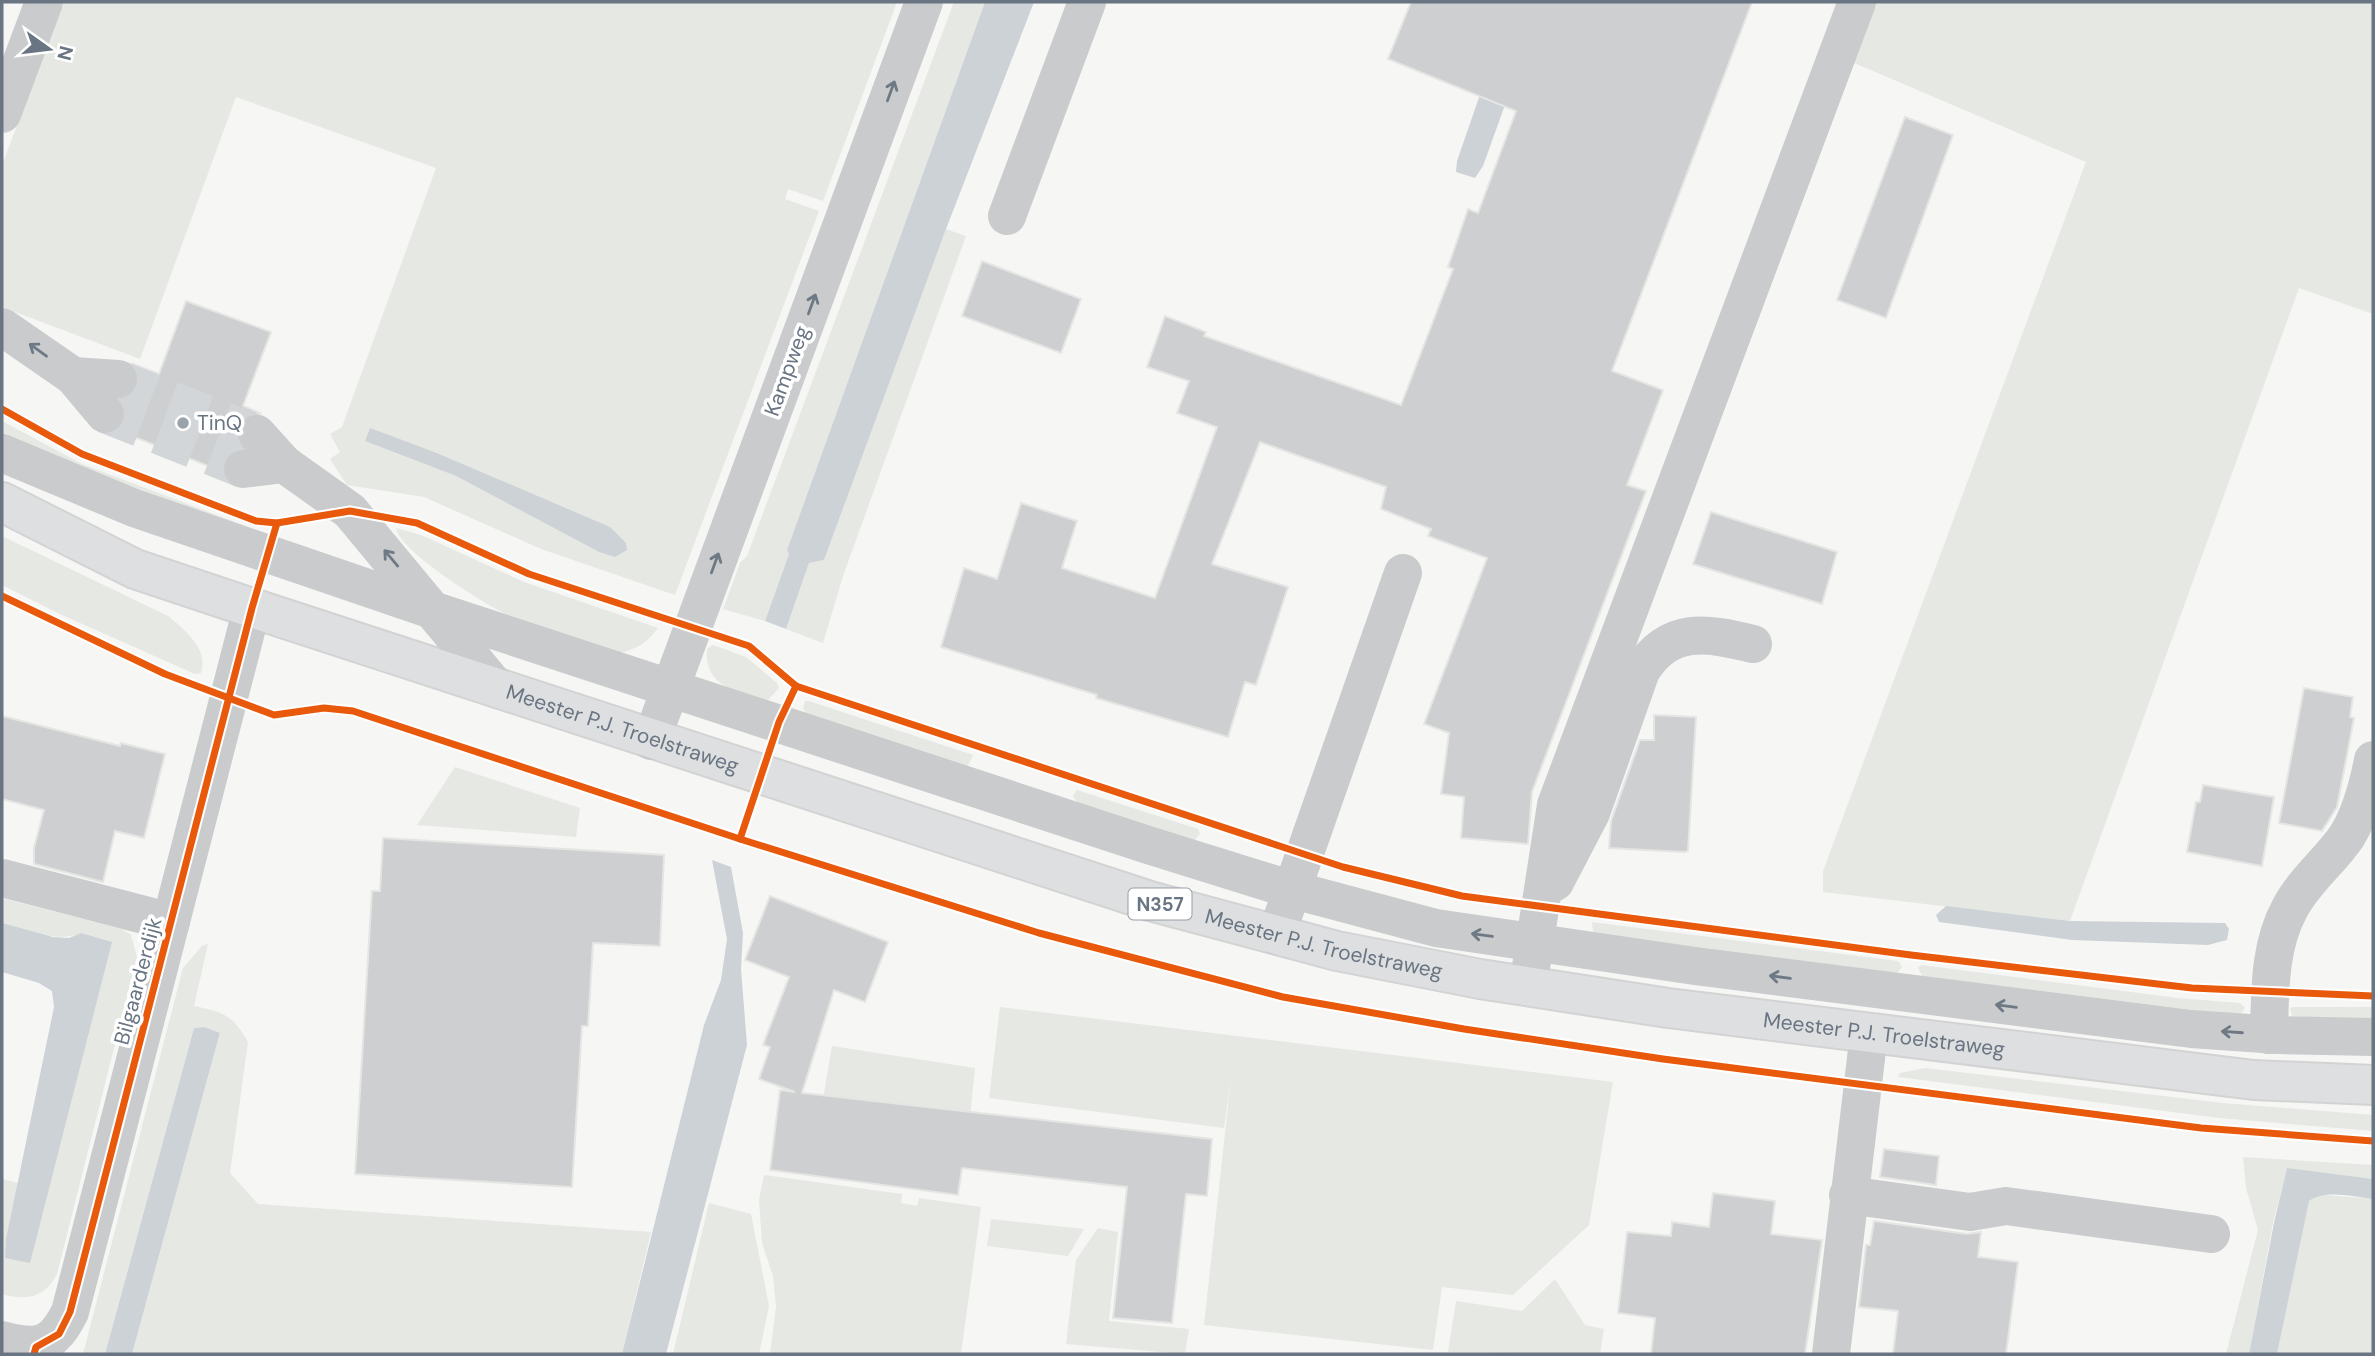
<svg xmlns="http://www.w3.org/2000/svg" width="2375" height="1356" font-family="'DM Sans',sans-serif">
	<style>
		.green { fill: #e6e8e3; fill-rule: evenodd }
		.water { fill: #cdd2d6 }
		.building { fill: #cecfd0; stroke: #e5e5e4; stroke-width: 2 }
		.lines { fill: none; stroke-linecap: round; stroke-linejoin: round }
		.minor-tunnel { stroke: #d3d6d8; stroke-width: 38; stroke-dasharray: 38 19; stroke-linecap: butt }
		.major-casing { stroke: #d3d3d4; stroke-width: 42 }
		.minor { stroke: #cacbcc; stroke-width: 38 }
		.major { stroke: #dedfe0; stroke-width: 38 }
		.cycleway-casing { stroke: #fff; stroke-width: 11 }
		.cycleway { stroke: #e8590c; stroke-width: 7 }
		.oneway { stroke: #6e7986 }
		.poi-dot { fill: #9aa2aa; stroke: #fff; stroke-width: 2.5 }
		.labels { text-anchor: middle; stroke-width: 7; stroke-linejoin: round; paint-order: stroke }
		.shield { fill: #fff; stroke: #969ea8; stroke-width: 2 }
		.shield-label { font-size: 19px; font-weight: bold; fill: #697582 }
		.street-label { font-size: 21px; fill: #697582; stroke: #fff }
		.poi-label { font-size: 21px; fill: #697582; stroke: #fff; text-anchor: start }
	</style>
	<rect width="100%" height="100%" fill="#f6f6f5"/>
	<g class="green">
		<path d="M 64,2 L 897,2 L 823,201 L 788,189 L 785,199 L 819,211 L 675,595 L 541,549 L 424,497 L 347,485 L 330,459 L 340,452 L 330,434 L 342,427 L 436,168 L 236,97 L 140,359 L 2,307 L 2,165 ZM 370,429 L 437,453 L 523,490 L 599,552 L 456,476 L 365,441 Z"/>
		<path d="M 954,2 L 985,2 L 787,550 L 789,554 L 765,621 L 723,609 L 740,563 L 747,556 Z"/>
		<path d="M 1875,2 L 2373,2 L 2373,314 L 2299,288 L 2070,921 L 1823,892 L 1823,871 L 2086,162 L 1852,62 Z"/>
		<path d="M 946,229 L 966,236 L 843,576 L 823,643 L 786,629 L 809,563 L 824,560 Z"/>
		<path d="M 2,421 L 82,464 L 264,533 L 262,538 L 2,438 Z"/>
		<path d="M 396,528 L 421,535 L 524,582 L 658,628 C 647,643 637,649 619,653 C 583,641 545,631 510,616 C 487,606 399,551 396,528 Z"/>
		<path d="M 2,536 L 168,616 C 184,629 209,649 201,673 L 195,674 L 62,615 L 2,585 Z"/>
		<path d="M 713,645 L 746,657 L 777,683 L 779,688 L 767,701 C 740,693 703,687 707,649 Z"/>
		<path d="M 805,701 L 809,701 L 973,755 L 966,770 L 806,714 L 803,708 Z"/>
		<path d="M 455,767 L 580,808 L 576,837 L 417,825 Z"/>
		<path d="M 1077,790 L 1198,829 L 1200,834 L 1194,841 L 1080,807 L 1073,796 Z"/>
		<path d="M 2,898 L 122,929 L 131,935 L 137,957 L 57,1274 C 45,1298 26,1301 2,1294 L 2,1179 L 18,1183 L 5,1257 L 82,933 C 55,943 28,930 2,923 Z"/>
		<path d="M 1592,922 L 1898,961 L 1902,967 L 1896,975 L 1600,937 L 1593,931 Z"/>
		<path d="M 208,944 L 194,1006 C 223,1012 233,1015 248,1042 L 230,1173 L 258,1204 L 651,1232 L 622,1354 L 132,1354 L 220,1034 L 204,1027 L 194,1028 L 105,1354 L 83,1354 L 183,968 L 202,946 Z"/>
		<path d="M 1921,965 L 2178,998 L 2240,1003 L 2245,1008 L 2240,1015 L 2233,1018 L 1924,979 L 1918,968 Z"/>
		<path d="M 1000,1007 L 1613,1082 L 1589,1225 L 1513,1295 L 1442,1287 L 1433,1350 L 1204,1325 L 1231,1078 L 1224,1128 L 989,1098 Z"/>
		<path d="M 2293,1007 L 2373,1007 L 2373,1024 L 2292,1016 L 2290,1008 Z"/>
		<path d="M 832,1046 L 975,1068 L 970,1116 L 823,1099 Z"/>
		<path d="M 1925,1068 L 2223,1103 L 2373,1115 L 2373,1131 L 2219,1118 L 1898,1077 L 1900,1073 Z"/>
		<path d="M 2243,1157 L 2373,1165 L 2373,1179 L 2287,1169 L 2273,1223 L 2249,1354 L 2226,1354 L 2258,1230 L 2246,1188 Z"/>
		<path d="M 764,1175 L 902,1194 L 901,1203 L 917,1206 L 919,1198 L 981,1207 L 961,1354 L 770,1354 L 776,1307 L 773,1276 L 762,1243 L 759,1200 Z"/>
		<path d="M 2327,1195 L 2373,1199 L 2373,1354 L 2277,1354 L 2308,1201 L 2316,1196 Z"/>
		<path d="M 709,1203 L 751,1214 L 769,1306 L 759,1354 L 673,1354 Z"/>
		<path d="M 991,1219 L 1084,1229 L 1068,1256 L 987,1246 Z"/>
		<path d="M 1098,1228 L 1118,1232 L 1109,1321 L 1189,1329 L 1185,1354 L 1066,1344 L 1076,1260 Z"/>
		<path d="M 1555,1279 L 1585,1325 L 1604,1329 L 1600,1354 L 1448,1352 L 1456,1301 L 1522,1311 Z"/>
	</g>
	<g class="water">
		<path d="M 985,2 L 1034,2 L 946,229 L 824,560 L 809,563 L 786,629 L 765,621 L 789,554 L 787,550 Z"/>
		<path d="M 1512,2 L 1542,2 L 1483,166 L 1475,178 L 1456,172 L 1457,161 Z"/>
		<path d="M 370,428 L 437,453 L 610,527 L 626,543 L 627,550 L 615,557 L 599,552 L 456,476 L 365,441 Z"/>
		<path d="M 712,860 L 731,867 L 743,933 L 741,969 L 747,1045 L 666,1354 L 622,1354 L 704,1025 L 721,980 L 727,939 Z"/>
		<path d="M 1946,906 L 2070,921 L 2225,923 L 2229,929 L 2227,940 L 2208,945 L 2072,940 L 1939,922 L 1936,915 Z"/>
		<path d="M 2,923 L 53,937 L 69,938 L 81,933 L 112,942 L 30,1263 L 5,1258 L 6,1239 L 54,1007 L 52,991 L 39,983 L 2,972 Z"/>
		<path d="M 204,1027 L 220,1033 L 132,1354 L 105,1354 L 194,1028 Z"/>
		<path d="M 2287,1168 L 2373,1179 L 2373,1199 C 2354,1197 2325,1189 2309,1201 L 2277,1354 L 2249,1354 L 2274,1223 Z"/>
	</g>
	<g class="building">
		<path d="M 1411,2 L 1752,2 L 1612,371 L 1663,390 L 1627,485 L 1646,491 L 1532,792 L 1528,844 L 1461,838 L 1464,797 L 1441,794 L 1449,733 L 1424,724 L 1487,558 L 1428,536 L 1431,529 L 1381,509 L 1386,487 L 1260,442 L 1212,564 L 1288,587 L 1256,685 L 1245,682 L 1228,737 L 1096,698 L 1097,695 L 941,647 L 964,568 L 997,579 L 1021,503 L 1077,521 L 1062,568 L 1155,598 L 1217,427 L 1177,413 L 1189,381 L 1147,367 L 1165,316 L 1206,332 L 1204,336 L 1401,405 L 1453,269 L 1448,267 L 1468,209 L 1478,213 L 1516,111 L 1388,59 Z"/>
		<path d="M 1905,117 L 1953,135 L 1886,318 L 1837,300 Z"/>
		<path d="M 982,261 L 1081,299 L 1061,353 L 962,316 Z"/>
		<path d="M 186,301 L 271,332 L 243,406 L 260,413 L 242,418 L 236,428 L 236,438 L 240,447 L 229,452 L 223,460 L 221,471 L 119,431 L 126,421 L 126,410 L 122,400 L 136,392 L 140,381 L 133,364 L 159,374 Z"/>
		<path d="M 1711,512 L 1837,552 L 1822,604 L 1693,564 Z"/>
		<path d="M 2304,688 L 2353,697 L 2350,717 L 2354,718 L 2337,807 L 2322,831 L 2279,823 Z"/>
		<path d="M 1654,715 L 1696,717 L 1688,851 L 1684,852 L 1609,848 L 1611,821 L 1640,740 L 1654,740 Z"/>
		<path d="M 2,716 L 120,746 L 121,743 L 165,754 L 144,838 L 115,831 L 103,882 L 34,864 L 34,848 L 44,810 L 2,799 Z"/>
		<path d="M 2203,785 L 2274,797 L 2262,866 L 2187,852 L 2196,802 L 2200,802 Z"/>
		<path d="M 383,838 L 664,855 L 660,946 L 593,943 L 588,1026 L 582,1026 L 572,1187 L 355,1174 L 372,891 L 380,891 Z"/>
		<path d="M 770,896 L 888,942 L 865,1002 L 834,990 L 802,1093 L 1212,1139 L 1207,1196 L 1186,1194 L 1172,1323 L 1113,1318 L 1127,1187 L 962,1168 L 958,1195 L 770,1170 L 780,1090 L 795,1092 L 759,1079 L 770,1047 L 763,1045 L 789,977 L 745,960 Z"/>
		<path d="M 1884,1149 L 1939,1156 L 1936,1185 L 1880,1177 Z"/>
		<path d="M 1713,1193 L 1775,1201 L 1771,1234 L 1822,1240 L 1805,1354 L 1651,1354 L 1655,1318 L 1618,1313 L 1627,1232 L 1671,1236 L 1672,1222 L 1709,1227 Z"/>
		<path d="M 1874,1221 L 1967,1234 L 1981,1232 L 1978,1257 L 2018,1262 L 2006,1354 L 1893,1354 L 1898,1311 L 1859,1307 L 1866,1245 L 1870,1245 Z"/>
	</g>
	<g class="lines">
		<g class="minor-tunnel">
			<path d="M 118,379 L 257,434"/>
			<path d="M 105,414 L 243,469"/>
		</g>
		<g class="major-casing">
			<g id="major">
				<path id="s1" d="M 2,502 L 135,569 L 252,608 L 1150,901 L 1337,951 L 1480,979 L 1668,1008 L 2254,1080 L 2373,1085"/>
			</g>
		</g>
		<g class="minor">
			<path d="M 2,114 L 44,2"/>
			<path d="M 1007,216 L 1087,2"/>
			<path d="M 2,327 L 73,376 L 105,414"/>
			<path d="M 73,376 L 118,379"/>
			<path d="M 257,434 L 284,464 L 350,511 L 496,687"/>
			<path d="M 2,453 L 134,508 L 435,611 L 1148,845 L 1286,888 L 1436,928 L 1695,966 L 2191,1029 L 2278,1035 L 2373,1037"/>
			<path d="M 243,469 L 284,464"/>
			<path d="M 651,741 L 924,2"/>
			<path d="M 2,878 L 171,922"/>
			<path d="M 1555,882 L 1591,813 L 1641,671 C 1670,625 1707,633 1753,644"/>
			<path d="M 1276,936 L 1403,573"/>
			<path d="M 1531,967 L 1556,805 L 1857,2"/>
			<path d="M 2269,1035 C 2270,992 2269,946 2290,908 C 2304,881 2330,861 2347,836 C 2361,813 2368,786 2373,760"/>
			<path d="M 1848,1195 L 1970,1212 L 2006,1206 L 2211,1234"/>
			<path d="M 2,1340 C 39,1350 53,1346 70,1312 L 252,608"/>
			<path d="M 1831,1354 L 1869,1033"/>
		</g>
		<use href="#major" class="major"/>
		<g class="cycleway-casing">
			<g id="cycleway">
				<path d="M 2,409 L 82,454 L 256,521 L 277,523 L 350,511 L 417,523 L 529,574 L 749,646 L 796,686 L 1343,867 L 1462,896 L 1911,955 L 2192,988 L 2373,996"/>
				<path d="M 2,596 L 165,674 L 274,715 L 324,708 L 353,711 L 740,839 L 1039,933 L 1283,997 L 1464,1029 L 1663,1059 L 2201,1128 L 2373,1141"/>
				<path d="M 740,839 L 779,722 L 796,686"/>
				<path d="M 34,1354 L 36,1347 L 59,1334 L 70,1312 L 252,608 L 277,523"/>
			</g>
		</g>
		<use href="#cycleway" class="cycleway"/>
	</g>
	<defs><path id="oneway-shaft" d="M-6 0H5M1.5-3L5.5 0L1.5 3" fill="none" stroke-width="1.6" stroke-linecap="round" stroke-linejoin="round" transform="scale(1.75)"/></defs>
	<g class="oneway">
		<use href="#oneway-shaft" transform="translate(891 91) rotate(-70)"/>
		<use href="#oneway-shaft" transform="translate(812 304) rotate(-70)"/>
		<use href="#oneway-shaft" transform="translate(38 350) rotate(-144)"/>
		<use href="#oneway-shaft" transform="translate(391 558) rotate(-130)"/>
		<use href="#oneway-shaft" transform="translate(715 563) rotate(-70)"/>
		<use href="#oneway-shaft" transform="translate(1482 935) rotate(-172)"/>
		<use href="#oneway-shaft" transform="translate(1780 977) rotate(-173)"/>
		<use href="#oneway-shaft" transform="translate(2006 1006) rotate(-173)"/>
		<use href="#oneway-shaft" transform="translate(2232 1032) rotate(-176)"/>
	</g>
	<circle class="poi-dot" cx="183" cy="423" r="7"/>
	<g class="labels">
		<rect class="shield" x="1128.5" y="888.5" width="63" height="31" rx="5"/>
		<g class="shield-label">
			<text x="1160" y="911">N357</text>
		</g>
		<g class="street-label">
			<text transform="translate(787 371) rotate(-70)" y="7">Kampweg</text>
			<text dy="7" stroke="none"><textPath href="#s1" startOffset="662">Meester P.J. Troelstraweg</textPath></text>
			<text dy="7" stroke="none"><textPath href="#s1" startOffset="1396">Meester P.J. Troelstraweg</textPath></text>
			<text transform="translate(138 981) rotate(-75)" y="7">Bilgaarderdijk</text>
			<text dy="7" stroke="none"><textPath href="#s1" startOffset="1964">Meester P.J. Troelstraweg</textPath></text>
		</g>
		<g class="poi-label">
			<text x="197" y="430">TinQ</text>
		</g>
	</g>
	<rect width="2375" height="1356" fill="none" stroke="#697582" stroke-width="7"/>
	<g transform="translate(49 49) rotate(104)" stroke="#ffffff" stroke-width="5" paint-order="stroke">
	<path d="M0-5L12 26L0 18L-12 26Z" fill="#697582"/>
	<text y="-10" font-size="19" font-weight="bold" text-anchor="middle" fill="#697582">N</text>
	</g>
</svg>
